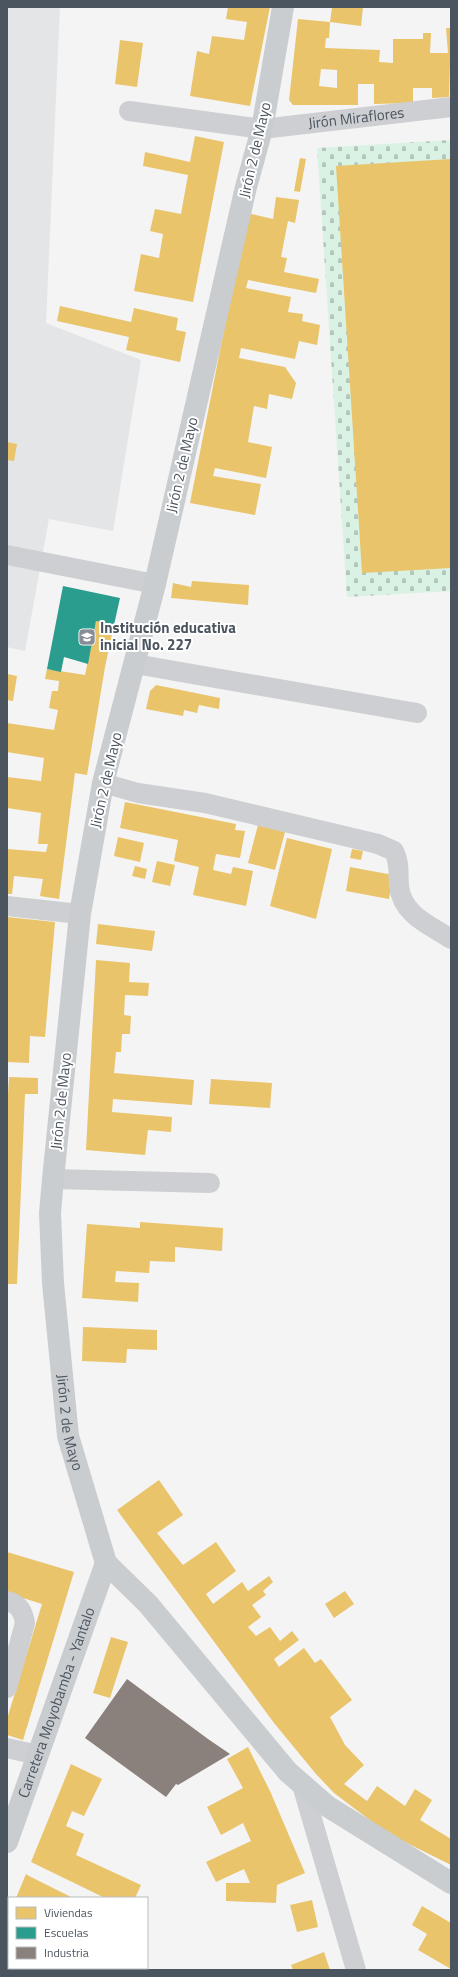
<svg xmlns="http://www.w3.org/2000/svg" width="458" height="1977" font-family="'Titillium Web',sans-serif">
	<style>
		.airport { fill: #e4e5e7 }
		.cemetery { fill: url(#cemetery-stones) }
		.homes { fill: #e9c46a; fill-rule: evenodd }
		.schools { fill: #2a9d8f }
		.industry { fill: #8a817c }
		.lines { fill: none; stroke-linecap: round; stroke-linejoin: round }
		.minor { stroke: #cdcfd2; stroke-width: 20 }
		.major { stroke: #cacdd0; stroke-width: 22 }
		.labels { text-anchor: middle; stroke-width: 4; stroke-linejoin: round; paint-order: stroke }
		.street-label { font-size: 15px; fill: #4b5560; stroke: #fff }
		.poi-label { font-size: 15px; font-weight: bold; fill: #4b5560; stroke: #fff; text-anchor: start }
	</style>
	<defs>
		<pattern id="cemetery-stones" width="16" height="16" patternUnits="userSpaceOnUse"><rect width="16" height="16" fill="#daf2e4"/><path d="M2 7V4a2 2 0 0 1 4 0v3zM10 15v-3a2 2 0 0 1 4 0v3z" fill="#b3c7bc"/></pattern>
	</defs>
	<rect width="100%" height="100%" fill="#f4f4f4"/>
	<path class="airport" d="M 7,7 L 60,7 L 46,323 L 141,360 L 113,531 L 49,519 L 25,651 L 7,647 Z"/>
	<path class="cemetery" d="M 451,140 L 451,591 L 347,597 L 317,148 Z"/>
	<g class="homes">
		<path d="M 228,7 L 270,7 L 250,106 L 190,96 L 197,51 L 209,54 L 212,36 L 244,40 L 247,22 L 226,19 Z"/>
		<path d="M 332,7 L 363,7 L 361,26 L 330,22 Z"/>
		<path d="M 298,19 L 330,22 L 329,38 L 326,38 L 325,48 L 380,50 L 379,62 L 393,63 L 393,39 L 423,39 L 423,33 L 431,33 L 430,53 L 448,53 L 446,28 L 451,28 L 449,97 L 432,98 L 432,88 L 413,88 L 413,103 L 374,104 L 374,84 L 358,84 L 358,105 L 293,105 L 289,100 ZM 321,69 L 337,70 L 337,88 L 319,86 Z"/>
		<path d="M 120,40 L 143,43 L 137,87 L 115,84 Z"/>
		<path d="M 195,136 L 224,142 L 193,302 L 134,291 L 141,254 L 159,258 L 163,234 L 150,231 L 155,209 L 181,214 L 188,175 L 143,166 L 145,152 L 190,162 Z"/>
		<path d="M 300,158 L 306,159 L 300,192 L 294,191 Z"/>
		<path d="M 451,159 L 451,568 L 362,573 L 336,166 Z"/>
		<path d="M 276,197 L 299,200 L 295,223 L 288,221 L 281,257 L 287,258 L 284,272 L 319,279 L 316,293 L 248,280 L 246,288 L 291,297 L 288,312 L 303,314 L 302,321 L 320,325 L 317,345 L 299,341 L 295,359 L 241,348 L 239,358 L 285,367 L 296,383 L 292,399 L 269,394 L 267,409 L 254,406 L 248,442 L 272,447 L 266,478 L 215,468 L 213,476 L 261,484 L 255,515 L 190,503 L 247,213 L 273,219 Z"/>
		<path d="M 60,306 L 131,322 L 134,308 L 178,318 L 176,330 L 186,332 L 180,362 L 126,350 L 129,337 L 57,321 Z"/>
		<path d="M 7,442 L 17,444 L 14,461 L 7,460 Z"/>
		<path d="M 192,581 L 249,585 L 248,605 L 171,598 L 173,583 L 191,587 Z"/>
		<path d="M 96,621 L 114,625 L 105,667 L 87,775 L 75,773 L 59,899 L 40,896 L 43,879 L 14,876 L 12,894 L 7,894 L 7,849 L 46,852 L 48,844 L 38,844 L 41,813 L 7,808 L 7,777 L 41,781 L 44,758 L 7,752 L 7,723 L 54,730 L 58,710 L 49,708 L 52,691 L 58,691 L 59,681 L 45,679 L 47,669 L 85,675 Z"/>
		<path d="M 7,674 L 17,676 L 13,701 L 7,700 Z"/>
		<path d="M 156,685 L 220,698 L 219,709 L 199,705 L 197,713 L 184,710 L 183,716 L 146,709 L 150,691 Z"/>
		<path d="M 125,802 L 236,824 L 235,830 L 245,831 L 240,858 L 216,854 L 213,870 L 231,874 L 233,867 L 253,871 L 246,906 L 193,895 L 199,867 L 174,861 L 178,840 L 120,828 Z"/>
		<path d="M 258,825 L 285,832 L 275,870 L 248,863 Z"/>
		<path d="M 118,837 L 144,843 L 140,862 L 114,856 Z"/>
		<path d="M 287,838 L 332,849 L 316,919 L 270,906 Z"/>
		<path d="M 352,849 L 363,851 L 361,860 L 350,858 Z"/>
		<path d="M 157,861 L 175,865 L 170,886 L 152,882 Z"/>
		<path d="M 135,866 L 147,869 L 145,879 L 132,876 Z"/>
		<path d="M 350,867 L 393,875 L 389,899 L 346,891 Z"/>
		<path d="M 7,917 L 55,922 L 45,1037 L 30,1036 L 29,1063 L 7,1062 Z"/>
		<path d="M 98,924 L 155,931 L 152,951 L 96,944 Z"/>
		<path d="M 96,960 L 130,963 L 129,982 L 149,983 L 148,996 L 125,995 L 124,1015 L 131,1016 L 130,1034 L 122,1034 L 121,1052 L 116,1052 L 114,1073 L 194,1080 L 192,1105 L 113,1099 L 112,1112 L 172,1117 L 171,1132 L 148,1130 L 145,1155 L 86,1150 Z"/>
		<path d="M 9,1077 L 38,1078 L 38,1094 L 25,1094 L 17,1284 L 7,1284 L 7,1094 L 8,1094 Z"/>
		<path d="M 211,1079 L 272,1083 L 270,1108 L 209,1104 Z"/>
		<path d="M 140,1222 L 223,1228 L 222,1251 L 175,1247 L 175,1262 L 150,1261 L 149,1273 L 116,1271 L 115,1282 L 139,1283 L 138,1302 L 82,1298 L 87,1224 L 140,1228 Z"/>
		<path d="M 83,1327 L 157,1330 L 157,1350 L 127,1349 L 126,1363 L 82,1361 Z"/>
		<path d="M 159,1480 L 183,1515 L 157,1533 L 183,1565 L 216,1542 L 236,1571 L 206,1594 L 213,1604 L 242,1582 L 248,1591 L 269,1576 L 273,1582 L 263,1591 L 266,1595 L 252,1605 L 261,1617 L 248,1627 L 256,1636 L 270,1627 L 280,1641 L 292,1631 L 299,1640 L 274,1659 L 279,1667 L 304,1648 L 315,1663 L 321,1659 L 352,1700 L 330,1717 L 345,1745 L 364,1765 L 344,1784 L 367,1801 L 377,1786 L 405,1806 L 415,1789 L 432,1800 L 420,1820 L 451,1839 L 451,1865 L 387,1833 L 334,1793 L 316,1774 L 274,1723 L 117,1510 Z"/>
		<path d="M 7,1552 L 74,1572 L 23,1740 L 7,1735 L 7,1719 L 42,1604 L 7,1593 Z"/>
		<path d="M 345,1591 L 354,1604 L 334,1618 L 325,1604 Z"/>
		<path d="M 111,1637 L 128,1642 L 110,1698 L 93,1693 Z"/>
		<path d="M 248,1747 L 270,1791 L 305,1873 L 277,1885 L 276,1903 L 226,1901 L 226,1883 L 250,1883 L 244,1869 L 216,1882 L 206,1862 L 251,1841 L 243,1823 L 221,1835 L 207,1807 L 243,1788 L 227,1759 Z"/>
		<path d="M 71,1764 L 102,1779 L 84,1816 L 72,1811 L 66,1826 L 84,1834 L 76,1855 L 141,1885 L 135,1898 L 105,1898 L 31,1862 Z"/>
		<path d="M 26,1874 L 29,1876 L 73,1898 L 16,1898 Z"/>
		<path d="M 312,1900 L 318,1927 L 297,1932 L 290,1905 Z"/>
		<path d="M 422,1906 L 451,1923 L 451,1969 L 418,1950 L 427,1934 L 412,1925 Z"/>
		<path d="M 9,1917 L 9,1950 L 7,1949 L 7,1922 Z"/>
		<path d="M 324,1952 L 330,1970 L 293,1970 L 291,1965 Z"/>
		<path d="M 7,1956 L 9,1957 L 9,1968 L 36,1968 L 41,1970 L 7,1970 Z"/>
	</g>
	<path class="schools" d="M 63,586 L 120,598 L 114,625 L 96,621 L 88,664 L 64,657 L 61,672 L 47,669 Z"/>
	<path class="industry" d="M 127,1679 L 208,1739 L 230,1754 L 178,1785 L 176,1784 L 166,1797 L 85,1738 Z"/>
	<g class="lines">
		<g class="minor">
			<path id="s1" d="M 129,111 L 262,129 L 451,107"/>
			<path d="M 7,555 L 155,584"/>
			<path d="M 135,664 L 417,713"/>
			<path d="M 103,783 L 138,793 L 205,803 L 378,844 L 394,851 C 400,863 398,873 399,886 C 402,915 430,925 451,939"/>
			<path d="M 7,906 L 80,914"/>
			<path d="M 53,1179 L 210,1183"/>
			<path d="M 7,1601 C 19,1604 23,1611 25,1623 L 7,1688"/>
			<path d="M 7,1748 L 38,1755"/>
			<path d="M 302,1785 L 356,1970"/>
		</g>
		<g class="major">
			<path id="s2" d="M 283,7 L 262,129 L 246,187 L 155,584 L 103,783 L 80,914 L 53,1179 L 50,1213 L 53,1283 L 68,1436 L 106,1563 L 148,1604 L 288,1772 L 327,1806 L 451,1883"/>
			<path id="s3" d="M 7,1842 L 106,1563"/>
		</g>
	</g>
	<defs>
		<g id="school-square" transform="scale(0.9)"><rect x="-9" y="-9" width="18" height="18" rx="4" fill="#868d94" stroke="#fff"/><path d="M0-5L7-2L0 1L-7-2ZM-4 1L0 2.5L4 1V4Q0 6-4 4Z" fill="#fff"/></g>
	</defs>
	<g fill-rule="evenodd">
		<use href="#school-square" x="87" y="637"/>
	</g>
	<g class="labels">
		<g class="street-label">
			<text dy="5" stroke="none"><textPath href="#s1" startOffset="229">Jirón Miraflores</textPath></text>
			<text transform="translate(255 150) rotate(-77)" y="5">Jirón 2 de Mayo</text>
			<text transform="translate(182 465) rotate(-77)" y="5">Jirón 2 de Mayo</text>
			<text transform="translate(106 780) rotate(-77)" y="5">Jirón 2 de Mayo</text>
			<text transform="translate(61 1101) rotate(-84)" y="5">Jirón 2 de Mayo</text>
			<text dy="5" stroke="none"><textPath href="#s2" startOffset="1441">Jirón 2 de Mayo</textPath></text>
			<text dy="5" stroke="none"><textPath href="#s3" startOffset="148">Carretera Moyobamba - Yantalo</textPath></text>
		</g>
		<g class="poi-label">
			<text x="100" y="633">Institución educativa<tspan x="100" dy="17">inicial No. 227</tspan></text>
		</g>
	</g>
	<rect width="458" height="1977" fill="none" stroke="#4b5560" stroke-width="16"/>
	<rect x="8" y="1897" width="140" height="72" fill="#ffffff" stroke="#b7bbbf"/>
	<rect x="16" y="1907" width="20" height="12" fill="#e9c46a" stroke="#b7bbbf"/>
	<text x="44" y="1917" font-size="12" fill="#4b5560">Viviendas</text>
	<rect x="16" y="1927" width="20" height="12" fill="#2a9d8f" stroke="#b7bbbf"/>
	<text x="44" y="1937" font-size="12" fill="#4b5560">Escuelas</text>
	<rect x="16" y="1947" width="20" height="12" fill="#8a817c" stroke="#b7bbbf"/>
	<text x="44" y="1957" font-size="12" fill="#4b5560">Industria</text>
</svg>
